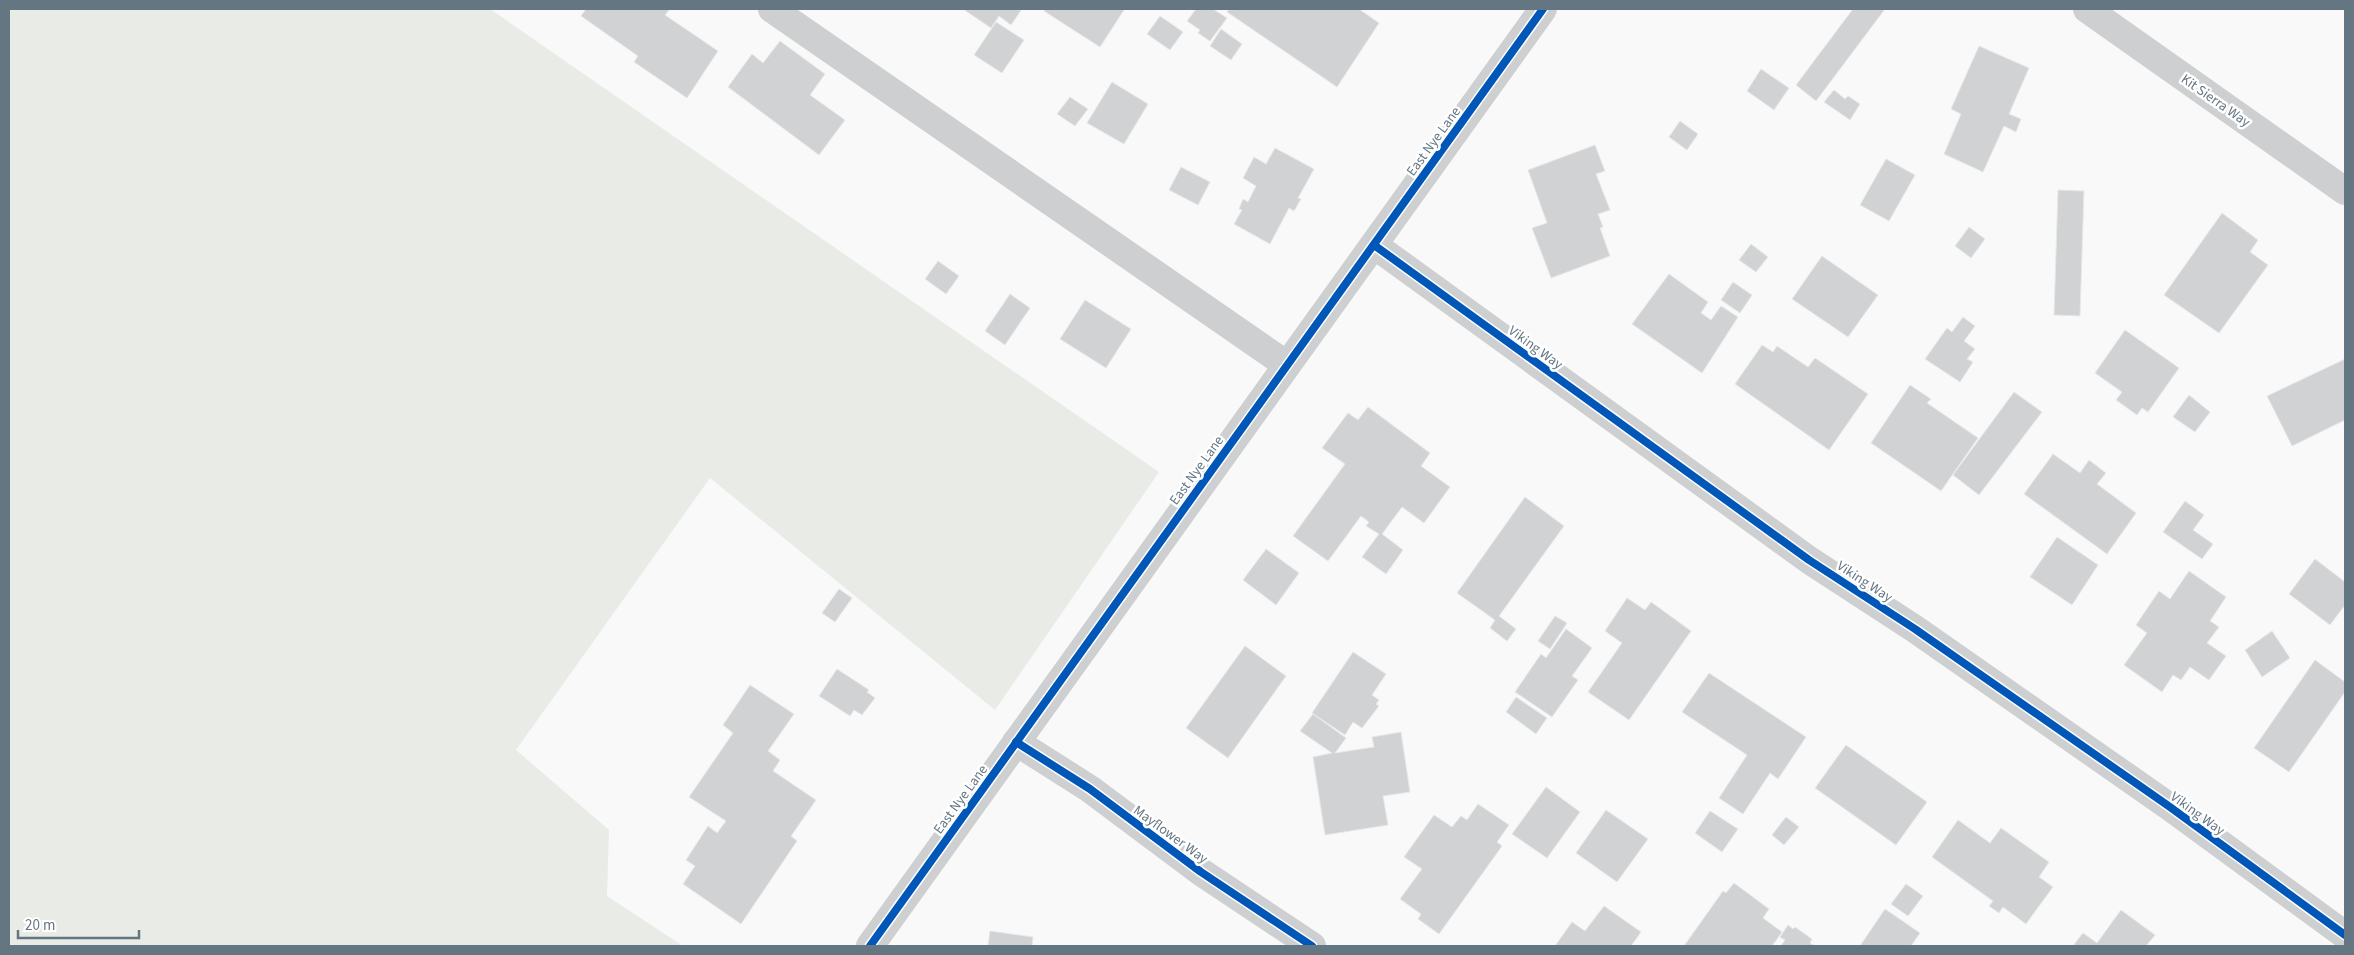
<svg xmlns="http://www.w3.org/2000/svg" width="2354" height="955" font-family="'Source Sans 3',sans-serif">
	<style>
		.green { fill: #e8ebe6 }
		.building { fill: #d0d2d3; stroke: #e8e8e8 }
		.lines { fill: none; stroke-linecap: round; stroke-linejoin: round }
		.minor { stroke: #cecfd0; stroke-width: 28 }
		.cycleway-casing { stroke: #fff; stroke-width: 11 }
		.cycleway { stroke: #0057b8; stroke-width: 8 }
		.labels { text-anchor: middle; stroke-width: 5; stroke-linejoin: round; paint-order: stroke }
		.street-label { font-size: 14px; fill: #657683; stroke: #fff }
	</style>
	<rect width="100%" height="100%" fill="#f9f9f9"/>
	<path class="green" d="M 9,9 L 490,9 L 1159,472 L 995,710 L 710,478 L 516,750 L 609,830 L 607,896 L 683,946 L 9,946 Z"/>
	<g class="building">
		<path d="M 586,9 L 670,9 L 665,15 L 718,51 L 687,98 L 634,62 L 638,56 L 581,16 Z"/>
		<path d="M 963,9 L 1022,9 L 1011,25 L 999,16 L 991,28 Z"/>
		<path d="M 1045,9 L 1121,9 L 1124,10 L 1100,47 L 1044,11 Z"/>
		<path d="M 1196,9 L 1213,9 L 1227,18 L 1210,41 L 1198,33 L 1200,30 L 1187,21 Z"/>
		<path d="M 1229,9 L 1359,9 L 1379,23 L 1337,87 L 1227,12 Z"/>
		<path d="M 1853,9 L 1885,9 L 1816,101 L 1796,85 Z"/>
		<path d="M 1160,16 L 1183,32 L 1170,50 L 1147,34 Z"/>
		<path d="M 996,22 L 1024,40 L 1002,73 L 974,55 Z"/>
		<path d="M 1221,29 L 1242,44 L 1231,60 L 1210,46 Z"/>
		<path d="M 780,41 L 825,74 L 810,95 L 845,120 L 819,155 L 728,87 L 752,54 L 763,63 Z"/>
		<path d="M 1979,46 L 2029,68 L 2009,114 L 2021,119 L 2016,132 L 2004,126 L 1983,172 L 1944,154 L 1961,114 L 1951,109 Z"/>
		<path d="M 1761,69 L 1789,88 L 1774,110 L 1747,91 Z"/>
		<path d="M 1112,82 L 1148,104 L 1124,144 L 1087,123 Z"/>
		<path d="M 1834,90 L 1845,99 L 1848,96 L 1860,104 L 1850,120 L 1824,102 Z"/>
		<path d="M 1070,97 L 1088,109 L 1075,126 L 1057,114 Z"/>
		<path d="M 1680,121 L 1698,134 L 1687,150 L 1669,137 Z"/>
		<path d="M 1595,145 L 1605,171 L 1596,174 L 1610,210 L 1598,214 L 1603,227 L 1600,228 L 1610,256 L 1551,278 L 1532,228 L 1547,223 L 1528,170 Z"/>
		<path d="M 1275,148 L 1314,169 L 1298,198 L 1301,199 L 1294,211 L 1289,208 L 1270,244 L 1234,224 L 1242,210 L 1239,209 L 1243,199 L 1248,202 L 1256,186 L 1243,178 L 1254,157 L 1266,164 Z"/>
		<path d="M 1886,159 L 1915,175 L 1889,221 L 1860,205 Z"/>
		<path d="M 1181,167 L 1210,182 L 1198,205 L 1169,190 Z"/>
		<path d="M 2058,190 L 2084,191 L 2080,316 L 2054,315 Z"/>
		<path d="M 2222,213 L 2258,240 L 2250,252 L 2268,265 L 2219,333 L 2164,295 Z"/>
		<path d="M 1969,227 L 1985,239 L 1971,258 L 1955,246 Z"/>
		<path d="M 1751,244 L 1768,257 L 1756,272 L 1739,260 Z"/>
		<path d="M 1822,256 L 1878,295 L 1848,337 L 1792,299 Z"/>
		<path d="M 938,261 L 959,276 L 946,294 L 925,279 Z"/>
		<path d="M 1669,274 L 1708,302 L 1701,313 L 1711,320 L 1721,306 L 1738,317 L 1702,373 L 1632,324 Z"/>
		<path d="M 1733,282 L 1752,295 L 1740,313 L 1721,300 Z"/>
		<path d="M 1010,294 L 1030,308 L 1005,345 L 985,331 Z"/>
		<path d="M 1085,300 L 1131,329 L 1106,368 L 1060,339 Z"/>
		<path d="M 1963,317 L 1975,326 L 1964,341 L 1975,349 L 1967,359 L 1973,362 L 1960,382 L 1925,359 L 1947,328 L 1952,332 Z"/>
		<path d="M 2125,330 L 2179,368 L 2148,412 L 2142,408 L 2137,415 L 2116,400 L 2122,392 L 2095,373 Z"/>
		<path d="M 1762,345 L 1773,352 L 1777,346 L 1808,367 L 1815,358 L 1868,394 L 1829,450 L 1735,384 Z"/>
		<path d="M 2345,359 L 2345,420 L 2292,446 L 2267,396 Z"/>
		<path d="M 1910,385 L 1931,399 L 1927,403 L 1978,438 L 1941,491 L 1871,443 Z"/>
		<path d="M 2014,392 L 2042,412 L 1979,495 L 1953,475 Z"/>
		<path d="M 2189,395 L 2210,412 L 2195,432 L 2173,417 Z"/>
		<path d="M 1368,407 L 1430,453 L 1421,466 L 1450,487 L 1424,523 L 1402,507 L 1382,534 L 1403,550 L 1386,574 L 1362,557 L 1379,534 L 1366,526 L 1369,522 L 1361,516 L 1328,561 L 1293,536 L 1345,464 L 1322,448 L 1348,413 L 1358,420 Z"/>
		<path d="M 2053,454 L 2080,473 L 2089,460 L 2106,473 L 2097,484 L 2136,513 L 2107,554 L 2024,494 Z"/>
		<path d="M 1525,497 L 1564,526 L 1499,616 L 1516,629 L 1507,641 L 1490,628 L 1495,620 L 1457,593 Z"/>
		<path d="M 2185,501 L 2204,515 L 2193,530 L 2213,544 L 2202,559 L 2163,532 Z"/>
		<path d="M 2057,537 L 2098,565 L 2072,605 L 2030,577 Z"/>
		<path d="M 1266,549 L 1299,573 L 1276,605 L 1243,580 Z"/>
		<path d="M 2315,559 L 2345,582 L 2345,605 L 2330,625 L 2289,594 Z"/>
		<path d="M 2189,571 L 2226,597 L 2210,621 L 2219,627 L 2207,643 L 2226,656 L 2209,680 L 2190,667 L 2181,680 L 2173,675 L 2162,692 L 2124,665 L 2147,633 L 2136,625 L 2159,591 L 2170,599 Z"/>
		<path d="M 839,589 L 852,598 L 835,622 L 822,613 Z"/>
		<path d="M 1627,598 L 1645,610 L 1651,602 L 1691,631 L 1629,720 L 1588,692 L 1622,643 L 1605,631 Z"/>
		<path d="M 1555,616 L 1567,623 L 1550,649 L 1538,641 Z"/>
		<path d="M 1566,629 L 1592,648 L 1572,676 L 1578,680 L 1552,717 L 1515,692 L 1541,654 L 1546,658 Z"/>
		<path d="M 2272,631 L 2290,658 L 2262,677 L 2245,650 Z"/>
		<path d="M 1245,646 L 1286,676 L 1228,758 L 1186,728 Z"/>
		<path d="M 1353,652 L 1386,674 L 1372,695 L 1379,700 L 1376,704 L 1379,706 L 1362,728 L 1353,722 L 1345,735 L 1312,713 Z"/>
		<path d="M 2315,660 L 2345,682 L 2345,692 L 2289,772 L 2254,748 Z"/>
		<path d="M 837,669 L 869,690 L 867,692 L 875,698 L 862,715 L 854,710 L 850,716 L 819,696 Z"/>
		<path d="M 1709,673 L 1806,737 L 1778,779 L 1770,773 L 1743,814 L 1719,798 L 1747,755 L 1682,712 Z"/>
		<path d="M 750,685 L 794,714 L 768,751 L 780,760 L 773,771 L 816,800 L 791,836 L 797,841 L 741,924 L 683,884 L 695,866 L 686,860 L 708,826 L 717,833 L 726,821 L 689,797 L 733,733 L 723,725 Z"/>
		<path d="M 1516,697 L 1547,718 L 1536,734 L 1506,712 Z"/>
		<path d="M 1313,714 L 1346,738 L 1335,753 L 1374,747 L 1372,737 L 1401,732 L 1410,792 L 1383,796 L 1388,825 L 1325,835 L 1313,757 L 1332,753 L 1300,731 Z"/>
		<path d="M 1846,745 L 1927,802 L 1896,845 L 1815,788 Z"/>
		<path d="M 1546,787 L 1580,812 L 1547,858 L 1512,834 Z"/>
		<path d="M 1478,804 L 1509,825 L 1497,842 L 1502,846 L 1439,934 L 1418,919 L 1421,914 L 1400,899 L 1422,869 L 1404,857 L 1434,815 L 1452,827 L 1461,816 L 1467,820 Z"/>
		<path d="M 1606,810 L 1648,839 L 1617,882 L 1576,853 Z"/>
		<path d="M 1710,811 L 1738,829 L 1722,852 L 1695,833 Z"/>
		<path d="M 1786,817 L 1799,827 L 1784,845 L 1772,835 Z"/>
		<path d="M 1958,820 L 1990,843 L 2001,828 L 2049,862 L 2039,877 L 2053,887 L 2026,924 L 2003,907 L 1999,913 L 1989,906 L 1993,901 L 1932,857 Z"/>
		<path d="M 1734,883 L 1769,909 L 1763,918 L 1782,932 L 1772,946 L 1684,946 L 1723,891 L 1726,893 Z"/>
		<path d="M 1906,884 L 1923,896 L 1908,916 L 1891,904 Z"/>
		<path d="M 1604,906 L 1641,932 L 1631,946 L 1555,946 L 1572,922 L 1585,931 Z"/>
		<path d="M 1885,909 L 1920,933 L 1911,946 L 1860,946 Z"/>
		<path d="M 2121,910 L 2155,935 L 2146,946 L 2073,946 L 2083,933 L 2097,943 Z"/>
		<path d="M 1788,925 L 1793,929 L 1795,927 L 1812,939 L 1810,943 L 1815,946 L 1781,946 L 1785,940 L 1780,937 Z"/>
		<path d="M 990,931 L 1033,937 L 1032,946 L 988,946 Z"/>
	</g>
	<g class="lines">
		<g class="minor">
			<path d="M 772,9 L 1287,365"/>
			<path d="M 2087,9 L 2345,191"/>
			<path d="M 1374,245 L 1809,560 L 1915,629 L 2170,807 L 2345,935"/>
			<path d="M 1016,742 L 1090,789 L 1201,872 L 1312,946"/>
			<path d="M 870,946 L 1543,9"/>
		</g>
		<g class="cycleway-casing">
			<g id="cycleway">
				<path d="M 1374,245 L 1809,560 L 1915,629 L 2170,807 L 2345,935"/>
				<path d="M 1016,742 L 1090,789 L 1201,872 L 1312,946"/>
				<path d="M 870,946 L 1543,9"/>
			</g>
		</g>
		<use href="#cycleway" class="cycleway"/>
	</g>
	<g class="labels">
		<g class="street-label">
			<text transform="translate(2216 100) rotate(35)" y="5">Kit Sierra Way</text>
			<text transform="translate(1433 141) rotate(-54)" y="5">East Nye Lane</text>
			<text transform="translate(1536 347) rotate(36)" y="5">Viking Way</text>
			<text transform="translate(1196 470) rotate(-54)" y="5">East Nye Lane</text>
			<text transform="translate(1865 581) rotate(33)" y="5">Viking Way</text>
			<text transform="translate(960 799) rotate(-54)" y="5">East Nye Lane</text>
			<text transform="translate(2198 813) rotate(36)" y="5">Viking Way</text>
			<text transform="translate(1171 834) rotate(36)" y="5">Mayflower Way</text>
		</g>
	</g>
	<rect width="2354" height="955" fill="none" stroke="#657683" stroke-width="20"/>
	<path d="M18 930v8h121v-8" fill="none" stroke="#657683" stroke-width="2.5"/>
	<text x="25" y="930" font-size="15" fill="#657683" stroke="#ffffff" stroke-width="4" paint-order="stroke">20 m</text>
</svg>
